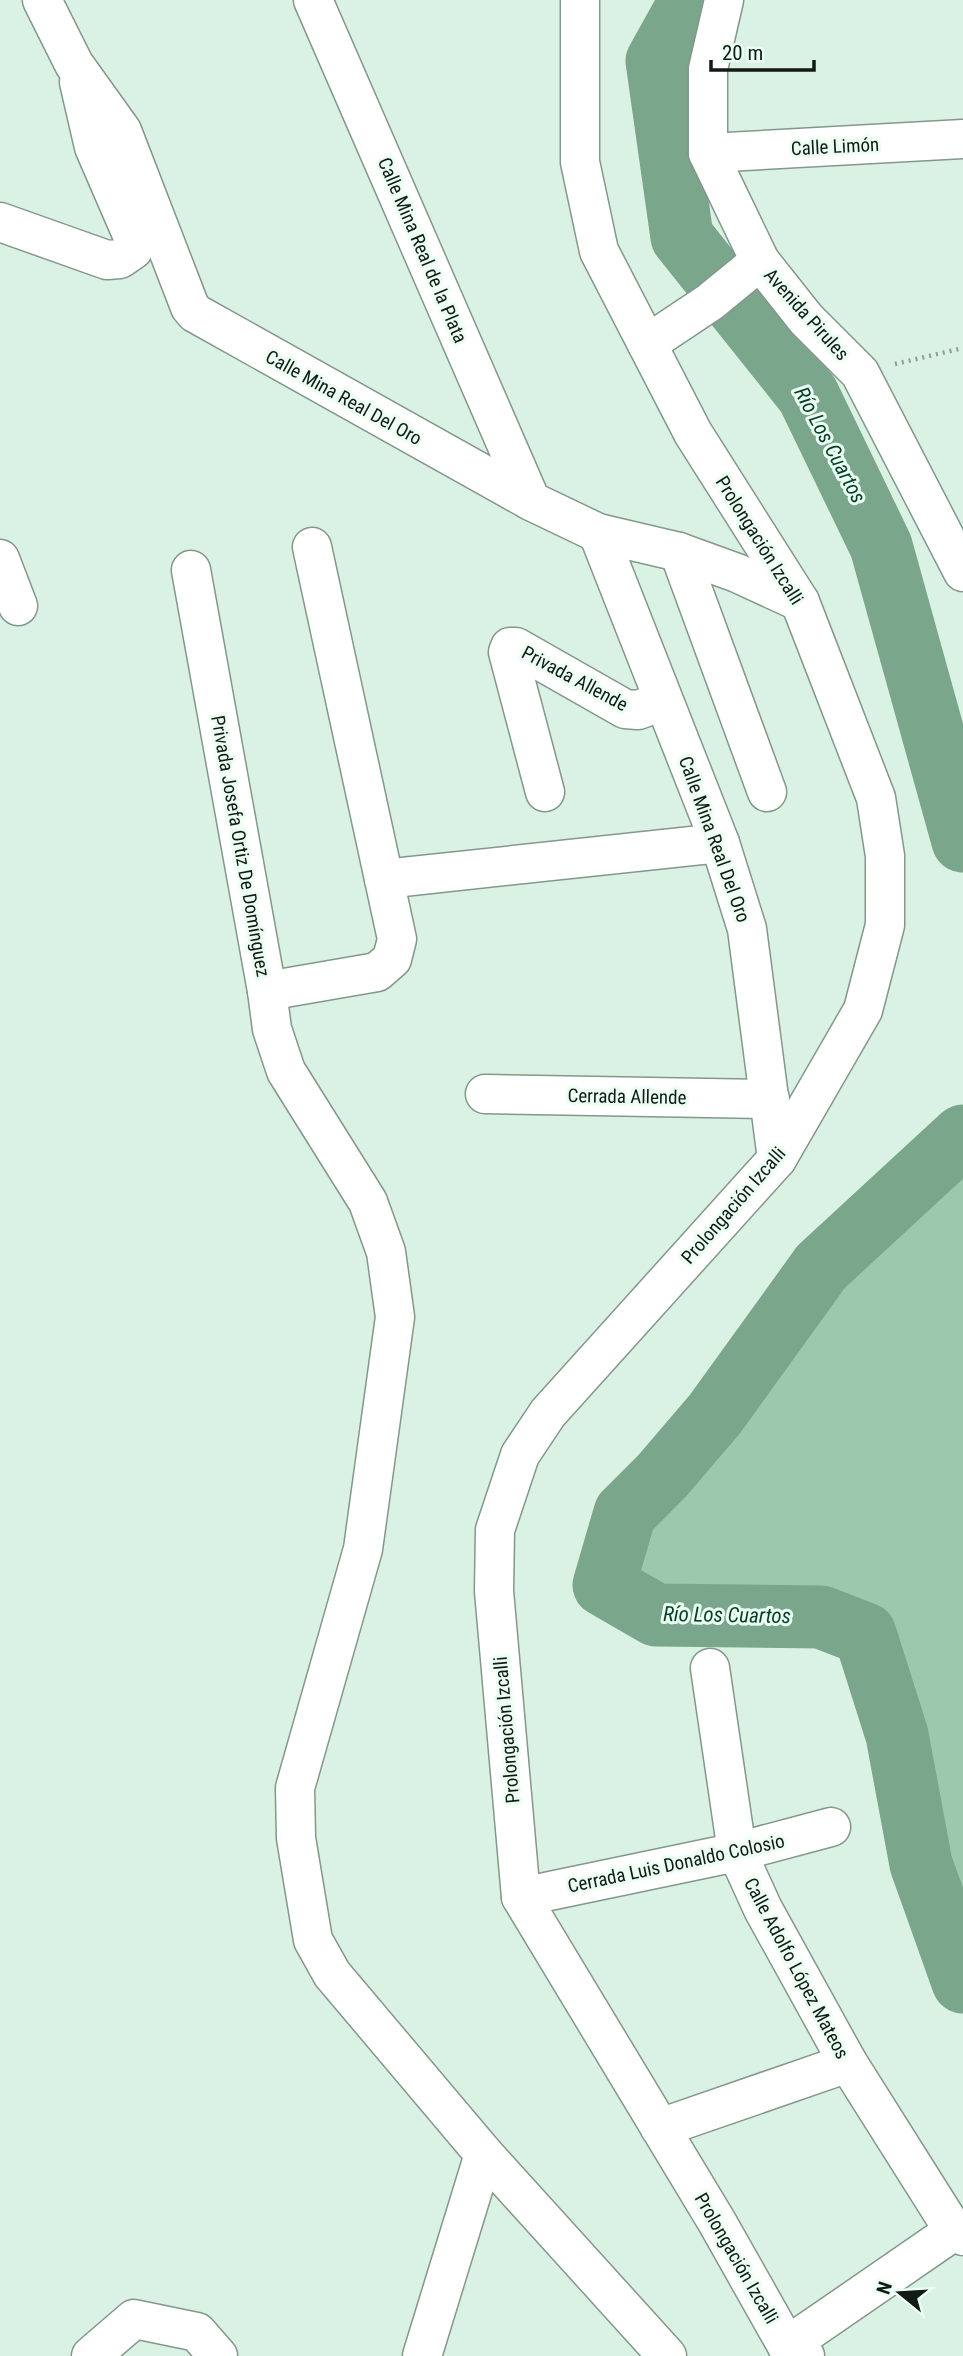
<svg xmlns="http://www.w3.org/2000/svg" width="963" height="2356" font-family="'Roboto Condensed',sans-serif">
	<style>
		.forest { fill: #9cc9ae }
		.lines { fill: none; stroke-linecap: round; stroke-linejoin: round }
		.river { stroke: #7aa68c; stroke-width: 63 }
		.minor-casing { stroke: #82988b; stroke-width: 41 }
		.tertiary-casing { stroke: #82988b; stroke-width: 41 }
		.path { stroke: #8d9e93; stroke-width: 4.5; stroke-dasharray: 2 5; stroke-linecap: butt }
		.minor { stroke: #fff; stroke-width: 38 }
		.tertiary { stroke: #fff; stroke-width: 38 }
		.labels { text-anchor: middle; stroke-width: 6; stroke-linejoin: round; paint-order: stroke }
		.street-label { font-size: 19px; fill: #121a15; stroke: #ebfef2 }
		.water-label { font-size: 21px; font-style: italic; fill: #033f26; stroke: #ebfef2 }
	</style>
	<rect width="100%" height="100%" fill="#daf2e3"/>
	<path class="forest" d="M 963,1136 L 963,1982 L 921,1864 L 897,1735 L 865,1634 L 821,1617 L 656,1615 L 604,1585 L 625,1513 L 662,1476 L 715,1415 L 821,1267 Z"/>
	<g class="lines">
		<g class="river">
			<path d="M 691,0 L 657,61 L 682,237 L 808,395 L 881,546 L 963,841"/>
			<path d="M 963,1136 L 821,1267 L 715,1414 L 662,1476 L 625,1513 L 604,1585 L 656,1615 L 821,1617 L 865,1634 L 897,1735 L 921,1864 L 963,1982"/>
		</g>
		<g class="minor-casing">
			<g id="minor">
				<path d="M 42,0 L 74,64 L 122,131 L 190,307 L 195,313 L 531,501 L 598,533 L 679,552 L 737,573 L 800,602"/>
				<path d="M 313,0 L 531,501"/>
				<path d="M 724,0 L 708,69 L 708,153 L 760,261 L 806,319 L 860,373 L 963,572"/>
				<path d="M 708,153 L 963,139"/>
				<path d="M 0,222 L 107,260 L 120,259 L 133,250 L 133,237 L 94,147 L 79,82"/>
				<path d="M 647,344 L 710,302 L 760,261"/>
				<path d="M 598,533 L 720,843 L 747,929 L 777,1159"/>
				<path d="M 679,552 L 767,792"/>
				<path d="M 0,559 L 18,606"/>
				<path d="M 191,570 L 267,991 L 272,1029 L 286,1071 L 368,1202 L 386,1252 L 395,1317 L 363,1549 L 295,1788 L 296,1838 L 313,1940 L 332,1974 L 484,2154 L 667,2356"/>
				<path d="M 545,792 L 508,652 L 510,647 L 516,647 L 625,709 L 638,710 L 663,701"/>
				<path d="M 384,879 L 720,843"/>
				<path d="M 267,991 L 377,972 L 392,959 L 397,939 L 312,547"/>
				<path d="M 485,1094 L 770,1099"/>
				<path d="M 710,1668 L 737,1852 L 763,1909 L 848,2063 L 954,2231 L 963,2236"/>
				<path d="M 521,1897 L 737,1852 L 831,1827"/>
				<path d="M 660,2128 L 848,2063"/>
				<path d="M 787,2346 L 954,2231"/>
				<path d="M 91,2356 L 134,2319 L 197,2332 L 218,2356"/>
				<path d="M 422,2356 L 484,2154"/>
			</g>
		</g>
		<g class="tertiary-casing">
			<path id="tertiary" d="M 580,0 L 580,162 L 599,251 L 693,433 L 800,602 L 876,798 L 885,856 L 885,925 L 863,1010 L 777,1159 L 548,1413 L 520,1455 L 495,1530 L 494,1591 L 521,1897 L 717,2222 L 787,2346 L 805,2356"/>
		</g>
		<path class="path" d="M 895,364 L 963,348"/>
		<use href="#minor" class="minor"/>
		<use href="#tertiary" class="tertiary"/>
	</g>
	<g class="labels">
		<g class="street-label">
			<text transform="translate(835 146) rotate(-3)" y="7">Calle Limón</text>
			<text transform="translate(423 250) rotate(67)" y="7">Calle Mina Real de la Plata</text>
			<text transform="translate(807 314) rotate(48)" y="7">Avenida Pirules</text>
			<text transform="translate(344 397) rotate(29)" y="7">Calle Mina Real Del Oro</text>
			<text transform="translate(760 540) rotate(58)" y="7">Prolongación Izcalli</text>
			<text transform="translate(575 678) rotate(28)" y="7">Privada Allende</text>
			<text transform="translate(715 839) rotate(70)" y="7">Calle Mina Real Del Oro</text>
			<text transform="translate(241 846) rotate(80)" y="7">Privada Josefa Ortiz De Domínguez</text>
			<text transform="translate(627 1096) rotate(1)" y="7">Cerrada Allende</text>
			<text transform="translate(733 1205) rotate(-49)" y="7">Prolongación Izcalli</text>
			<text transform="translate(506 1730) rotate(-95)" y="7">Prolongación Izcalli</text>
			<text transform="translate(676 1863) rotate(-12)" y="7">Cerrada Luis Donaldo Colosio</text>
			<text transform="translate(797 1968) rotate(62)" y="7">Calle Adolfo López Mateos</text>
			<text transform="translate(737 2258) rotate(60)" y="7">Prolongación Izcalli</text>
		</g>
		<g class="water-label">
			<text transform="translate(830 445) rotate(62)" y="7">Río Los Cuartos</text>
			<text transform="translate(727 1615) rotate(1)" y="7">Río Los Cuartos</text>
		</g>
	</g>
	<g transform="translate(900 2293) rotate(288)" stroke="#ebfef2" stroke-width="5" paint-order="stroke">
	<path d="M0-5L12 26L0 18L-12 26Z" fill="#121a15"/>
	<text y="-10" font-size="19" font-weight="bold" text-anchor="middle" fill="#121a15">N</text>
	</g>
	<path d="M711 60v10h103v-10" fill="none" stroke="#121a15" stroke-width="3.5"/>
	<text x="722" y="60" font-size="21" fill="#121a15" stroke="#ebfef2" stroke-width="5" paint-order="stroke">20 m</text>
</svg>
